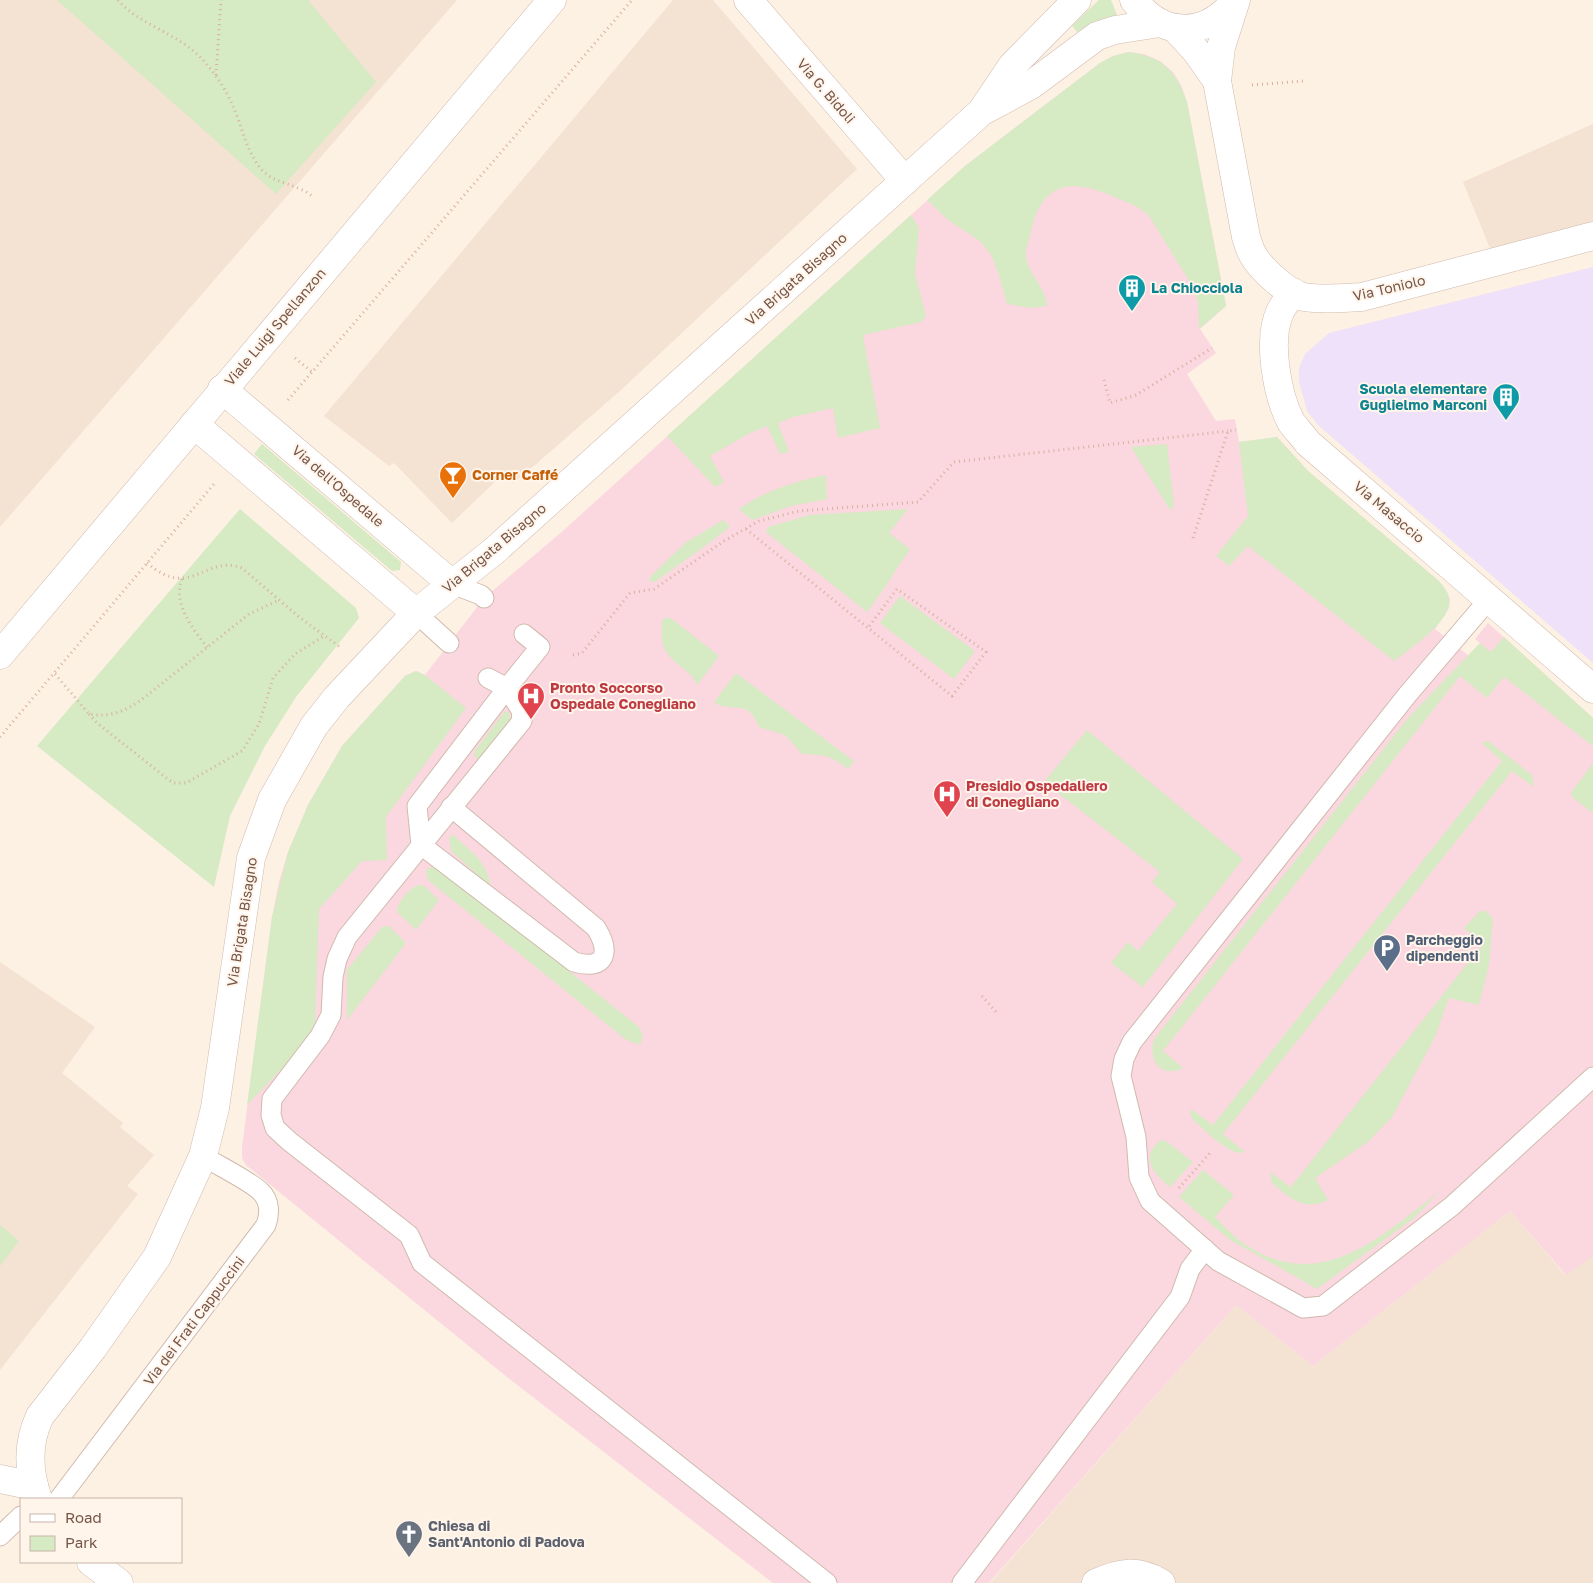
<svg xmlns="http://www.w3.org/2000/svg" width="1593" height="1583" font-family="'Golos Text',sans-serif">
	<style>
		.residential { fill: #f4e2d3 }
		.education { fill: #eee1f9 }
		.medical { fill: #fbd7df }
		.green { fill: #d6eac3 }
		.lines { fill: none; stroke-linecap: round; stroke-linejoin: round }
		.service-casing { stroke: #d0baad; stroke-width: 21 }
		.minor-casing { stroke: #d0baad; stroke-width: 29 }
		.tertiary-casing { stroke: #d0baad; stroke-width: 29 }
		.path { stroke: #d7b09f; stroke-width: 3; stroke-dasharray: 1 4; stroke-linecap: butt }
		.service { stroke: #fff; stroke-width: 19 }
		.minor { stroke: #fff; stroke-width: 28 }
		.tertiary { stroke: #fff; stroke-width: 28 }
		.labels { text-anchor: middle; stroke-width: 4; stroke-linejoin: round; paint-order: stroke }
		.street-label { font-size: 14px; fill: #765549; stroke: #fff5eb }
		.culture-label { font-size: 14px; font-weight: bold; fill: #0d838f; stroke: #fff5eb; text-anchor: start }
		.food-label { font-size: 14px; font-weight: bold; fill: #c56008; stroke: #fff5eb; text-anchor: start }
		.health-label { font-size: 14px; font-weight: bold; fill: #be3a42; stroke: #fff5eb; text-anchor: start }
		.service-label { font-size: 14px; font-weight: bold; fill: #4e5e75; stroke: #fff5eb; text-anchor: start }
		.worship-label { font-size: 14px; font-weight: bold; fill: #5b616d; stroke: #fff5eb; text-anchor: start }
	</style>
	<rect width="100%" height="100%" fill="#fdf1e4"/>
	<g class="residential">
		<path d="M 0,0 L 457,0 L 0,527 Z"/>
		<path d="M 673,0 L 713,0 L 857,169 L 621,390 L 535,465 L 513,483 L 503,474 L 452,523 L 394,463 L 389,466 L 324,416 Z"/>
		<path d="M 1593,124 L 1593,225 L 1491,251 L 1463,182 Z"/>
		<path d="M 0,962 L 95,1027 L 62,1073 L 123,1123 L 120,1127 L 154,1155 L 127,1186 L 138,1194 L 0,1370 Z"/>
		<path d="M 1510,1211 L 1565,1275 L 1593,1256 L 1593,1583 L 990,1583 L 1236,1305 L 1313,1366 Z"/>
	</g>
	<path class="education" d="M 1593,267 L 1593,663 L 1318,425 L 1307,411 L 1299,382 L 1299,368 L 1305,354 L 1329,333 Z"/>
	<path class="medical" d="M 1129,52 L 1144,54 L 1160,61 L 1173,72 L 1181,85 L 1187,102 L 1226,306 L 1200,329 L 1216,353 L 1187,374 L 1216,421 L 1235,419 L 1239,442 L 1277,437 L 1308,471 L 1439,581 L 1450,599 L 1449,608 L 1435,629 L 1469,656 L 1480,643 L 1475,639 L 1488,623 L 1593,718 L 1593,1256 L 1566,1275 L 1510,1211 L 1313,1366 L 1236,1305 L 989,1583 L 773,1583 L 507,1377 L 246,1165 L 242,1158 L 242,1147 L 272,917 L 279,882 L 288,852 L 308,805 L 342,746 L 405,676 L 416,671 L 425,675 L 484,598 L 564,530 L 965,166 L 1100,63 L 1113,56 Z"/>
	<g class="green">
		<path d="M 57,0 L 308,0 L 376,82 L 276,194 Z"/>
		<path d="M 1099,0 L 1111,0 L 1117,15 L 1094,22 L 1077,32 L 1072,26 Z"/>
		<path d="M 1129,52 C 1163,57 1176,70 1187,102 L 1226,306 L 1199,329 L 1198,301 L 1188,279 L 1149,216 C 1139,206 1126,202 1112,196 C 1071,178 1042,182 1031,231 C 1030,238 1026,246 1026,253 C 1025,272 1046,286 1047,306 L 1031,308 L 1007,304 L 998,272 L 991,255 L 981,242 L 947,219 L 927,200 L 965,166 L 1100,63 L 1113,56 Z"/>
		<path d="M 911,215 L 919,228 L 915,274 L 926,316 L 921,322 L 863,335 L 880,428 L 838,438 L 833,408 L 793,417 L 778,423 L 789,452 L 780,454 L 767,426 L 750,433 L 710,456 L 724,482 L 715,487 L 667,436 Z"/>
		<path d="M 1277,437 L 1308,471 L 1439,581 C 1443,586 1448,591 1449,598 C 1454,620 1410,649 1394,661 L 1248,546 L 1229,566 L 1216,556 L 1248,516 L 1239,442 Z"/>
		<path d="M 262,444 L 401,562 L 400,570 L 392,571 L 254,454 Z"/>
		<path d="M 1167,444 L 1174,506 L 1170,510 L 1131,447 Z"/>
		<path d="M 826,475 L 827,499 L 791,506 L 752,520 L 739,509 C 764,491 796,481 826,475 Z"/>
		<path d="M 240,509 L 356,608 L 359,618 L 296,697 L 265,746 L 230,816 L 214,887 L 37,746 Z"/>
		<path d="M 908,509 L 889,533 L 910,549 C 895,571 883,591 867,612 L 766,532 L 768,527 L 810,515 Z"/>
		<path d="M 723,520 L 730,526 C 727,531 666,574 655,582 L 650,581 L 650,577 L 685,543 Z"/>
		<path d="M 900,596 L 975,651 L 954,679 L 880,623 Z"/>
		<path d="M 665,618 L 671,618 L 719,656 L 697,685 C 690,668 669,663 663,645 C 661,638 662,628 662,620 Z"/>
		<path d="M 1504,637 L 1593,718 L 1593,746 L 1504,677 L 1487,698 L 1460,676 L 1163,1051 L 1183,1068 C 1160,1079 1148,1060 1154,1039 L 1408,718 L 1480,643 L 1491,652 Z"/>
		<path d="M 416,671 L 425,675 L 466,708 L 386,817 L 387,860 L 362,861 L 319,909 L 315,1023 L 311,1038 L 247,1105 L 272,917 L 288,852 L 308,805 L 342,746 L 405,676 Z"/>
		<path d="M 736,673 L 854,761 L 848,769 C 830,755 824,755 802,754 L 785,735 L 759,727 C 747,696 731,715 714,702 Z"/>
		<path d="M 505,711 L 509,712 L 510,720 L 482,757 L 476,759 L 474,752 Z"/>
		<path d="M 1087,730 L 1243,859 L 1143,987 L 1111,963 L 1128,942 L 1138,951 L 1177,904 L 1152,882 L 1160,872 L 1044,782 Z"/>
		<path d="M 1488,741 L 1532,775 L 1534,787 L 1512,771 L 1223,1134 L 1245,1152 C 1231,1158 1204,1129 1193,1120 L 1190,1113 L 1191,1109 L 1213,1125 L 1502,761 L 1482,743 Z"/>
		<path d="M 1593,763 L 1593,813 L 1572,797 L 1571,793 Z"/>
		<path d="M 452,834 C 472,853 486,859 491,887 L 451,851 L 449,839 Z"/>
		<path d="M 434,867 L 440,868 L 639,1027 L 643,1036 L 641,1043 L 636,1044 L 625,1039 L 428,880 L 426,871 L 428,868 Z"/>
		<path d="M 418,885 L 423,885 L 439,900 L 416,930 L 397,912 C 397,902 410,888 418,885 Z"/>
		<path d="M 1480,911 L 1486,911 L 1493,918 L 1489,965 L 1479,1005 L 1449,998 L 1435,1037 L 1392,1117 L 1369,1141 L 1315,1178 L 1328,1200 C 1305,1212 1289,1198 1272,1183 L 1270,1172 L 1291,1187 L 1482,945 L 1464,928 Z"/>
		<path d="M 389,926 L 406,943 L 347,1020 L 347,970 L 382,927 Z"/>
		<path d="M 1161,1140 L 1166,1141 L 1193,1162 L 1170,1187 C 1153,1173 1139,1157 1161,1140 Z"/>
		<path d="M 1203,1170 L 1234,1195 L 1215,1217 C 1224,1225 1233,1236 1243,1243 C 1319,1296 1381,1237 1440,1191 L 1414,1218 L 1317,1289 L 1229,1239 L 1179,1197 Z"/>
		<path d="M 0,1225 L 19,1241 L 0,1266 Z"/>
	</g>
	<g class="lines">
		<g class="service-casing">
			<g id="service">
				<path d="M 452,584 L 481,595 L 484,598"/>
				<path d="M 1490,598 L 1408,694 L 1132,1042 L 1124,1059 L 1121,1076 L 1136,1137 L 1139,1177 L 1150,1201 L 1218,1261 L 1303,1308 L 1323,1306 L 1452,1206 L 1593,1077"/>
				<path d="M 416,613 L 449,643"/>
				<path d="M 488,678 L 507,688 L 540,647 L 524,634"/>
				<path d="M 451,807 L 596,928 C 611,952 606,971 574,962 L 421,845 L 417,806 L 507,688 L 521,710 L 522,721 L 347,937 L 337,959 L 333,977 L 331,1015 L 320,1036 L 272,1099 L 271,1115 L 275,1128 L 289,1141 L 409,1235 L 422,1263 L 827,1583"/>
				<path d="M 59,1499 L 266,1225 C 270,1214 270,1201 261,1192 C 252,1182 217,1165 203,1156"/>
				<path d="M 0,1536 L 21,1516"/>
				<path d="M 962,1583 L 1180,1297 L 1190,1269 L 1205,1249"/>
			</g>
		</g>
		<g class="minor-casing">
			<g id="minor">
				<path d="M 748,0 L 905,181"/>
				<path d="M 1134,0 C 1162,38 1206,38 1235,1"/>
				<path d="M 1175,28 L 1196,51 L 1217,81 L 1221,47 L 1236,0"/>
				<path d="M 1217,81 L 1246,237 C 1248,243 1250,250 1253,255 C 1261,269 1288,294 1304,297 C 1323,300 1343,298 1362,297 L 1593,236"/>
				<path d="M 983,109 L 1012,66 L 1077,0"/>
				<path d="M 1293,292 C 1289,299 1283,305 1280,312 C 1267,340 1277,395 1291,422 C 1296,429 1303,436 1308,443 L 1593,689"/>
				<path d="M 222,389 L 452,584"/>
				<path d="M 194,424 L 416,613"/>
				<path d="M 0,1479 L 34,1486"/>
				<path d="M 38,1499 C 28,1471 27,1443 40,1416 L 93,1348 L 157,1257 L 203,1156 L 215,1108 L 251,858 L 272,800 L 314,726 L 337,697 L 416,613 L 494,551 L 981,112 L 1031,85 L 1097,36 L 1115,30 L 1160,23"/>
				<path d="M 91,1562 L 119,1583"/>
				<path d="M 1096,1583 C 1120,1572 1137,1569 1161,1583"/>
			</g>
		</g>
		<g class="tertiary-casing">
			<path id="tertiary" d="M 0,655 L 552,0"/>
		</g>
		<g class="path">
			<path d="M 118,0 C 138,24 179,34 202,59 C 214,72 225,88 232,104 C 242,125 246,152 262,170 C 275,184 295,183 312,196"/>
			<path d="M 216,75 L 221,0"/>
			<path d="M 1252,85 L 1304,81"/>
			<path d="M 295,358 L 312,372"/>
			<path d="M 1104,380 L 1110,403 L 1136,395 L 1212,348"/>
			<path d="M 288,400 L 632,0"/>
			<path d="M 746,529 L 952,696 L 986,652 L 897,589 L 868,628"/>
			<path d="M 1193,538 L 1228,431 L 1236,430"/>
			<path d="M 147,563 C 192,601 204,554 242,568 L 299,617 L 340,647"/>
			<path d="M 182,579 C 172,603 193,629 207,647"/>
			<path d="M 573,655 L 582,653 L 630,593 L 654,589 L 724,541 L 759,521 L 799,511 L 918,502 L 954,462 L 1228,431"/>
			<path d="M 55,674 L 89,714 C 112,718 128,710 145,697 L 249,614 L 279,600"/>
			<path d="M 89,714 L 97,723 L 169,780 L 174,783 L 186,783 L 242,751 L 259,724 L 273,678 L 295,654 L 324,636"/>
			<path d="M 0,737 L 214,484"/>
			<path d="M 982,996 L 997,1013"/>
			<path d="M 1179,1188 L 1210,1153"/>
		</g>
		<use href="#service" class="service"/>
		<use href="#minor" class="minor"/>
		<use href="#tertiary" class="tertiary"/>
	</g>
	<defs>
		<g id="building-pin" transform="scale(1.4375)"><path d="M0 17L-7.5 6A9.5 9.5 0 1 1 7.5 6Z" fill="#0f9aa8" stroke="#fff5eb"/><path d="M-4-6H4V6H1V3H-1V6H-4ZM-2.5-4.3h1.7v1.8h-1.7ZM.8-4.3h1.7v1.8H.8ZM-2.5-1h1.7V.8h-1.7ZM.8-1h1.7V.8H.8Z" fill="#fff"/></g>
		<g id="bar-pin" transform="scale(1.4375)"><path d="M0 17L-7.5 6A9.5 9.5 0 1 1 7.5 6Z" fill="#e8710a" stroke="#fff5eb"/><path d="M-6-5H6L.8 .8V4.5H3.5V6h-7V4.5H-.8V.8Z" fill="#fff"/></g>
		<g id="hospital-pin" transform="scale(1.4375)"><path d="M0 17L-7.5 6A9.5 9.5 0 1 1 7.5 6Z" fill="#e0444e" stroke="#fff5eb"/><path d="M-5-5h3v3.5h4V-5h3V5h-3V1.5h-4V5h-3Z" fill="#fff"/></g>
		<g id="parking-pin" transform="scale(1.4375)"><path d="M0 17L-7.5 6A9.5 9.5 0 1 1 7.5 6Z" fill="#5c6f8a" stroke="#fff5eb"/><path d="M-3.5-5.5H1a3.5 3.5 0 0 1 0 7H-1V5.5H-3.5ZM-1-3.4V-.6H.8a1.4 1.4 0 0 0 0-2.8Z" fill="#fff"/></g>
		<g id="church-pin" transform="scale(1.4375)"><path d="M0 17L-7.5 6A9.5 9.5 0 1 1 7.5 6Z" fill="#6b7280" stroke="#fff5eb"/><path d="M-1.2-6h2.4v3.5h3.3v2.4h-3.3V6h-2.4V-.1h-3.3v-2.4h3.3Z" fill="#fff"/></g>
	</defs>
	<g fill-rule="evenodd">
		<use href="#building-pin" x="1132" y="288"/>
		<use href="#building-pin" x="1506" y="397"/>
		<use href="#bar-pin" x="453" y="475"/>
		<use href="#hospital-pin" x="531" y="696"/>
		<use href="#hospital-pin" x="947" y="794"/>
		<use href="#parking-pin" x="1387" y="948"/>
		<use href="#church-pin" x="409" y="1534"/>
	</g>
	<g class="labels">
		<g class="street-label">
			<text transform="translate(826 91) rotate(49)" y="5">Via G. Bidoli</text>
			<text transform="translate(796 279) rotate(-42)" y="5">Via Brigata Bisagno</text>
			<text transform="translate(1389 288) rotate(-13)" y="5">Via Toniolo</text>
			<text transform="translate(275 327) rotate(-50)" y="5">Viale Luigi Spellanzon</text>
			<text transform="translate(338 486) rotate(41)" y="5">Via dell'Ospedale</text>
			<text transform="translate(1389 512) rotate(40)" y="5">Via Masaccio</text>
			<text transform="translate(494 548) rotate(-40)" y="5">Via Brigata Bisagno</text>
			<text transform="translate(242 922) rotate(-81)" y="5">Via Brigata Bisagno</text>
			<text transform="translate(194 1321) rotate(-53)" y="5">Via dei Frati Cappuccini</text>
		</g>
		<g class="culture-label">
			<text x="1151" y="293">La Chiocciola</text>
			<text x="1487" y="394" text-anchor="end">Scuola elementare<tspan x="1487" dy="16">Guglielmo Marconi</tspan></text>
		</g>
		<g class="food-label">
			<text x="472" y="480">Corner Caffé</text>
		</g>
		<g class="health-label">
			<text x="550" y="693">Pronto Soccorso<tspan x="550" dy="16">Ospedale Conegliano</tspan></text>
			<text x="966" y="791">Presidio Ospedaliero<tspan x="966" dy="16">di Conegliano</tspan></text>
		</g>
		<g class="service-label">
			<text x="1406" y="945">Parcheggio<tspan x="1406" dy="16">dipendenti</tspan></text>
		</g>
		<g class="worship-label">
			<text x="428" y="1531">Chiesa di<tspan x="428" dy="16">Sant'Antonio di Padova</tspan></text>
		</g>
	</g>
	<rect x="20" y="1498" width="162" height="65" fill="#fff5eb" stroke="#c8b5aa"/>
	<rect x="30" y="1514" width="25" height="8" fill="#ffffff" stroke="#c8b5aa"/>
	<text x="65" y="1523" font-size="15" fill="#765549">Road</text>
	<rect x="30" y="1536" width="25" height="15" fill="#d6eac3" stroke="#c8b5aa"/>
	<text x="65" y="1548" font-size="15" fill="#765549">Park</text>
</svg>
